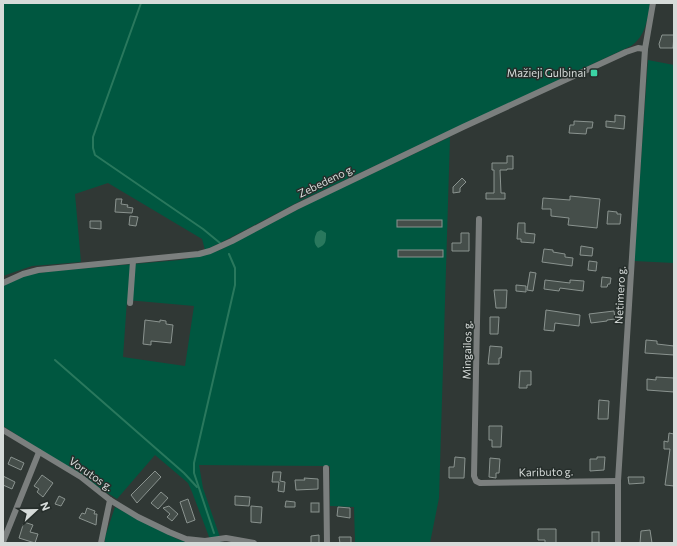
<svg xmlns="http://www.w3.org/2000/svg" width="677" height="546" font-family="Commissioner,sans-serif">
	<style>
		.green { fill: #005740; fill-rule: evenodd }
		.water { fill: #29785d }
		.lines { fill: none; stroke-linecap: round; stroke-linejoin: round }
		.stream { stroke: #29785d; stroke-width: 2 }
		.building { fill: #454e4a; stroke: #8a938f }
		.street { stroke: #7b7f7e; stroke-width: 6 }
		.poi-dot { fill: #3bd4a4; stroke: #262e2b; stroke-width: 1.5 }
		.labels { text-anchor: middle; stroke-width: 3; stroke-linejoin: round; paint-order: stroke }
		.poi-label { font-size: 11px; fill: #d6dbd9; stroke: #262e2b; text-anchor: end }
		.street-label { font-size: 11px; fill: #d6dbd9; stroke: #262e2b }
	</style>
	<rect width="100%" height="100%" fill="#303835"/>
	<g class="green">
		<path d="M 3,3 L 650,3 C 648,19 645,37 631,46 L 304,199 L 220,243 L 205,250 L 202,239 L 108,183 L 75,194 L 81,262 L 32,266 L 3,276 Z"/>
		<path d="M 648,60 L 674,65 L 674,263 L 634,261 Z"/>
		<path d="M 450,137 L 439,498 L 430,543 L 355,542 L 354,507 L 330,506 L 330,466 L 199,465 L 203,488 L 222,543 L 206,543 L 211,542 L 192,492 L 188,483 L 155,455 L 117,499 L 3,426 L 3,285 L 25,275 L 54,271 L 180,260 L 201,256 L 220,250 L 314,201 ZM 127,300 L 194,306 L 185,366 L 123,357 Z"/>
		<path d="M 115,507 L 177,539 L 190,543 L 105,543 L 105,537 Z"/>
	</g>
	<path class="water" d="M 321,230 L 326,233 C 326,241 326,245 318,248 C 313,243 314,238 317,232 Z"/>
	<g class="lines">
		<g class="stream">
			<path d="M 141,3 L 93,137 L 93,148 L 95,155 L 203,229 L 220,243"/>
			<path d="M 55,360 L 184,473 L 197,487"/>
			<path d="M 214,533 L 194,473 L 194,463 L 235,285 L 235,268 L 229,254"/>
		</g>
	</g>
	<g class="building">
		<path d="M 662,35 L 674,35 L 673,48 L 660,48 L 659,44 Z"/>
		<path d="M 615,115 L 625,116 L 624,129 L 606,127 L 606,121 L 615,122 Z"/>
		<path d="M 574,121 L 593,122 L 592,128 L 587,128 L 586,134 L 569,133 L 570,125 L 574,125 Z"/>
		<path d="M 507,156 L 513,156 L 513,169 L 507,169 L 507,170 L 500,170 L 501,193 L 505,193 L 505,199 L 486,199 L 486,193 L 494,193 L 494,170 L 492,170 L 492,163 L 507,163 Z"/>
		<path d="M 462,178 L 466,182 L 460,188 L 460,192 L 453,193 L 453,187 Z"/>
		<path d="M 570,196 L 600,199 L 597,228 L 568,225 L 569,218 L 551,216 L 551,209 L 542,209 L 543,198 L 570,200 Z"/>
		<path d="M 116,199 L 122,199 L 121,204 L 128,205 L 127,207 L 133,208 L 132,213 L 115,212 Z"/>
		<path d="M 608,211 L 617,212 L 617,214 L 621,214 L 620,224 L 607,224 Z"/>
		<path d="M 130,216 L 138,217 L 136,226 L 129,225 Z"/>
		<rect x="397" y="220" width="45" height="7"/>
		<path d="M 90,221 L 101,221 L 101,229 L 90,228 Z"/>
		<path d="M 518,223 L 525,223 L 525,233 L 535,234 L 534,243 L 521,242 L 521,239 L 517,239 Z"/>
		<path d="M 461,233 L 469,233 L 469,251 L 452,251 L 452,243 L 461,243 Z"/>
		<path d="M 581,246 L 593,248 L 592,256 L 580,255 Z"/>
		<path d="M 544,249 L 553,250 L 553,252 L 565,254 L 565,257 L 573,258 L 572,266 L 542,262 Z"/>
		<rect x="398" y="250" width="45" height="7"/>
		<path d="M 589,261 L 597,262 L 596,271 L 588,270 Z"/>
		<path d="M 530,272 L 536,273 L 533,291 L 527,290 Z"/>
		<path d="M 602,277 L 611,278 L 610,284 L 608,284 L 607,287 L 601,287 Z"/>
		<path d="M 545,280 L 570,283 L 570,280 L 584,281 L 583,291 L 560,288 L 559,291 L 544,289 Z"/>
		<path d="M 516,285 L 526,286 L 526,292 L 516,291 Z"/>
		<path d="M 494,290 L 507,290 L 506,308 L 496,308 Z"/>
		<path d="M 546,310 L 580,315 L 579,326 L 555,323 L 554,331 L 544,330 Z"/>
		<path d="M 614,311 L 615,319 L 607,320 L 607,321 L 591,323 L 589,314 Z"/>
		<path d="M 490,317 L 499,317 L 498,334 L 490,334 Z"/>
		<path d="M 145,320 L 160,322 L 160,320 L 166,321 L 166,324 L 173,325 L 171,343 L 151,341 L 151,345 L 143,344 Z"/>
		<path d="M 646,340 L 657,341 L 657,344 L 674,346 L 674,355 L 645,353 Z"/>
		<path d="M 490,346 L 502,347 L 501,358 L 499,358 L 499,364 L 488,364 Z"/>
		<path d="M 520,371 L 531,371 L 531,385 L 527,385 L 527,388 L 519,388 Z"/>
		<path d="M 656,377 L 674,378 L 674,392 L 647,390 L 647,379 L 656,380 Z"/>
		<path d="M 599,400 L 609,401 L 608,419 L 598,419 Z"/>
		<path d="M 489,426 L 502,426 L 501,447 L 492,447 L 492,440 L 489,440 Z"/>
		<path d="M 669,433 L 674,434 L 674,486 L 665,485 L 670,449 L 664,449 L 664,441 L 668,442 Z"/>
		<path d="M 11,457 L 24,463 L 21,470 L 8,464 Z"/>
		<path d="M 455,457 L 465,458 L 464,478 L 449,478 L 449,467 L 454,467 Z"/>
		<path d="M 597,457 L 605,457 L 604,470 L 590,471 L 590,459 L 597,459 Z"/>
		<path d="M 490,458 L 500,459 L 499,473 L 496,473 L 496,478 L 489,477 Z"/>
		<path d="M 155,471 L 161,477 L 137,503 L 131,495 Z"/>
		<path d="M 273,472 L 281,472 L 280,481 L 285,482 L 284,492 L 278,491 L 279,482 L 272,482 Z"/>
		<path d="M 42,475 L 53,483 L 43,497 L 37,492 L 39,489 L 34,486 Z"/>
		<path d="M 3,476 L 15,482 L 12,489 L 3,485 Z"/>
		<path d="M 628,477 L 644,477 L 644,483 L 629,484 Z"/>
		<path d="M 304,478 L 318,479 L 318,489 L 296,490 L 295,480 L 305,480 Z"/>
		<path d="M 161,492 L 168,498 L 158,509 L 151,503 Z"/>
		<path d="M 59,496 L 65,499 L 61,506 L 55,504 Z"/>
		<path d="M 235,496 L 250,497 L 249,506 L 235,505 Z"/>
		<path d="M 188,499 L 195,520 L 187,523 L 180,502 Z"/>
		<path d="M 286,501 L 295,502 L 295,507 L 285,507 Z"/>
		<rect x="311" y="503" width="8" height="9"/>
		<path d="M 169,506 L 178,514 L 172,521 L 167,517 L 170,514 L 163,508 Z"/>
		<path d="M 251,506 L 262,507 L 261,523 L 251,522 Z"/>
		<path d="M 338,507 L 350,508 L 350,518 L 337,516 Z"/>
		<path d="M 87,508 L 95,511 L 94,514 L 97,514 L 96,525 L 79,518 L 82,513 L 85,514 Z"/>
		<path d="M 24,522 L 33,525 L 30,532 L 38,534 L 35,543 L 19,538 Z"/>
		<path d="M 538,529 L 556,529 L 556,543 L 545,543 L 545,540 L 538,540 Z"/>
		<path d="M 650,530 L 652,543 L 640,543 L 641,531 Z"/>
		<rect x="592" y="532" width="7" height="11"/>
		<path d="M 319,535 L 319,543 L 311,543 L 311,536 Z"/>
		<path d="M 339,537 L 351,537 L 351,543 L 340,543 Z"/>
	</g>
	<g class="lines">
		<g class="street">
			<path d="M 479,219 L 474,476 L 476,481 L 480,483 L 618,481"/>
			<path d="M 3,283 L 23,274 L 38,270 L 199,254 L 210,251 L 232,241 L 296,207 L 463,127 L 626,52 L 638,48 L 645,49"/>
			<path d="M 130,303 L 133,261"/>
			<path d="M 3,430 L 81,477 L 110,500 L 138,517 L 169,532 L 186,539 L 205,541 L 226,538 L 254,543"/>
			<path d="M 326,468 L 327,543"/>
			<path d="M 3,542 L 39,452"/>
			<path d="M 101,543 L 110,500"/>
			<path d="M 618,543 L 618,481 L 645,49 L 653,3"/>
		</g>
	</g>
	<rect class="poi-dot" x="590" y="69" width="8" height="8" rx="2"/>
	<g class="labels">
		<g class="poi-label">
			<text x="586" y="77">Mažieji Gulbinai</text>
		</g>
		<g class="street-label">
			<text transform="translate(326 181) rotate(-26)" y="4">Zebedeno g.</text>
			<text transform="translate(620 295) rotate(-87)" y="4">Netimero g.</text>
			<text transform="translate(467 350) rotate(-89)" y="4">Mingailos g.</text>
			<text transform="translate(546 472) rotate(-1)" y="4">Kaributo g.</text>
			<text transform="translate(91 474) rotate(35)" y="4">Vorutos g.</text>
		</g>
	</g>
	<rect width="677" height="546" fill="none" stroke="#d6dbd9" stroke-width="8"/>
	<g transform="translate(36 510) rotate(68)" stroke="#262e2b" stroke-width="3" paint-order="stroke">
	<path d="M0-3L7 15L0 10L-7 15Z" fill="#d6dbd9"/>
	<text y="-6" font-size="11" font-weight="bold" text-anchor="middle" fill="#d6dbd9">N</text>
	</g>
</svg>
